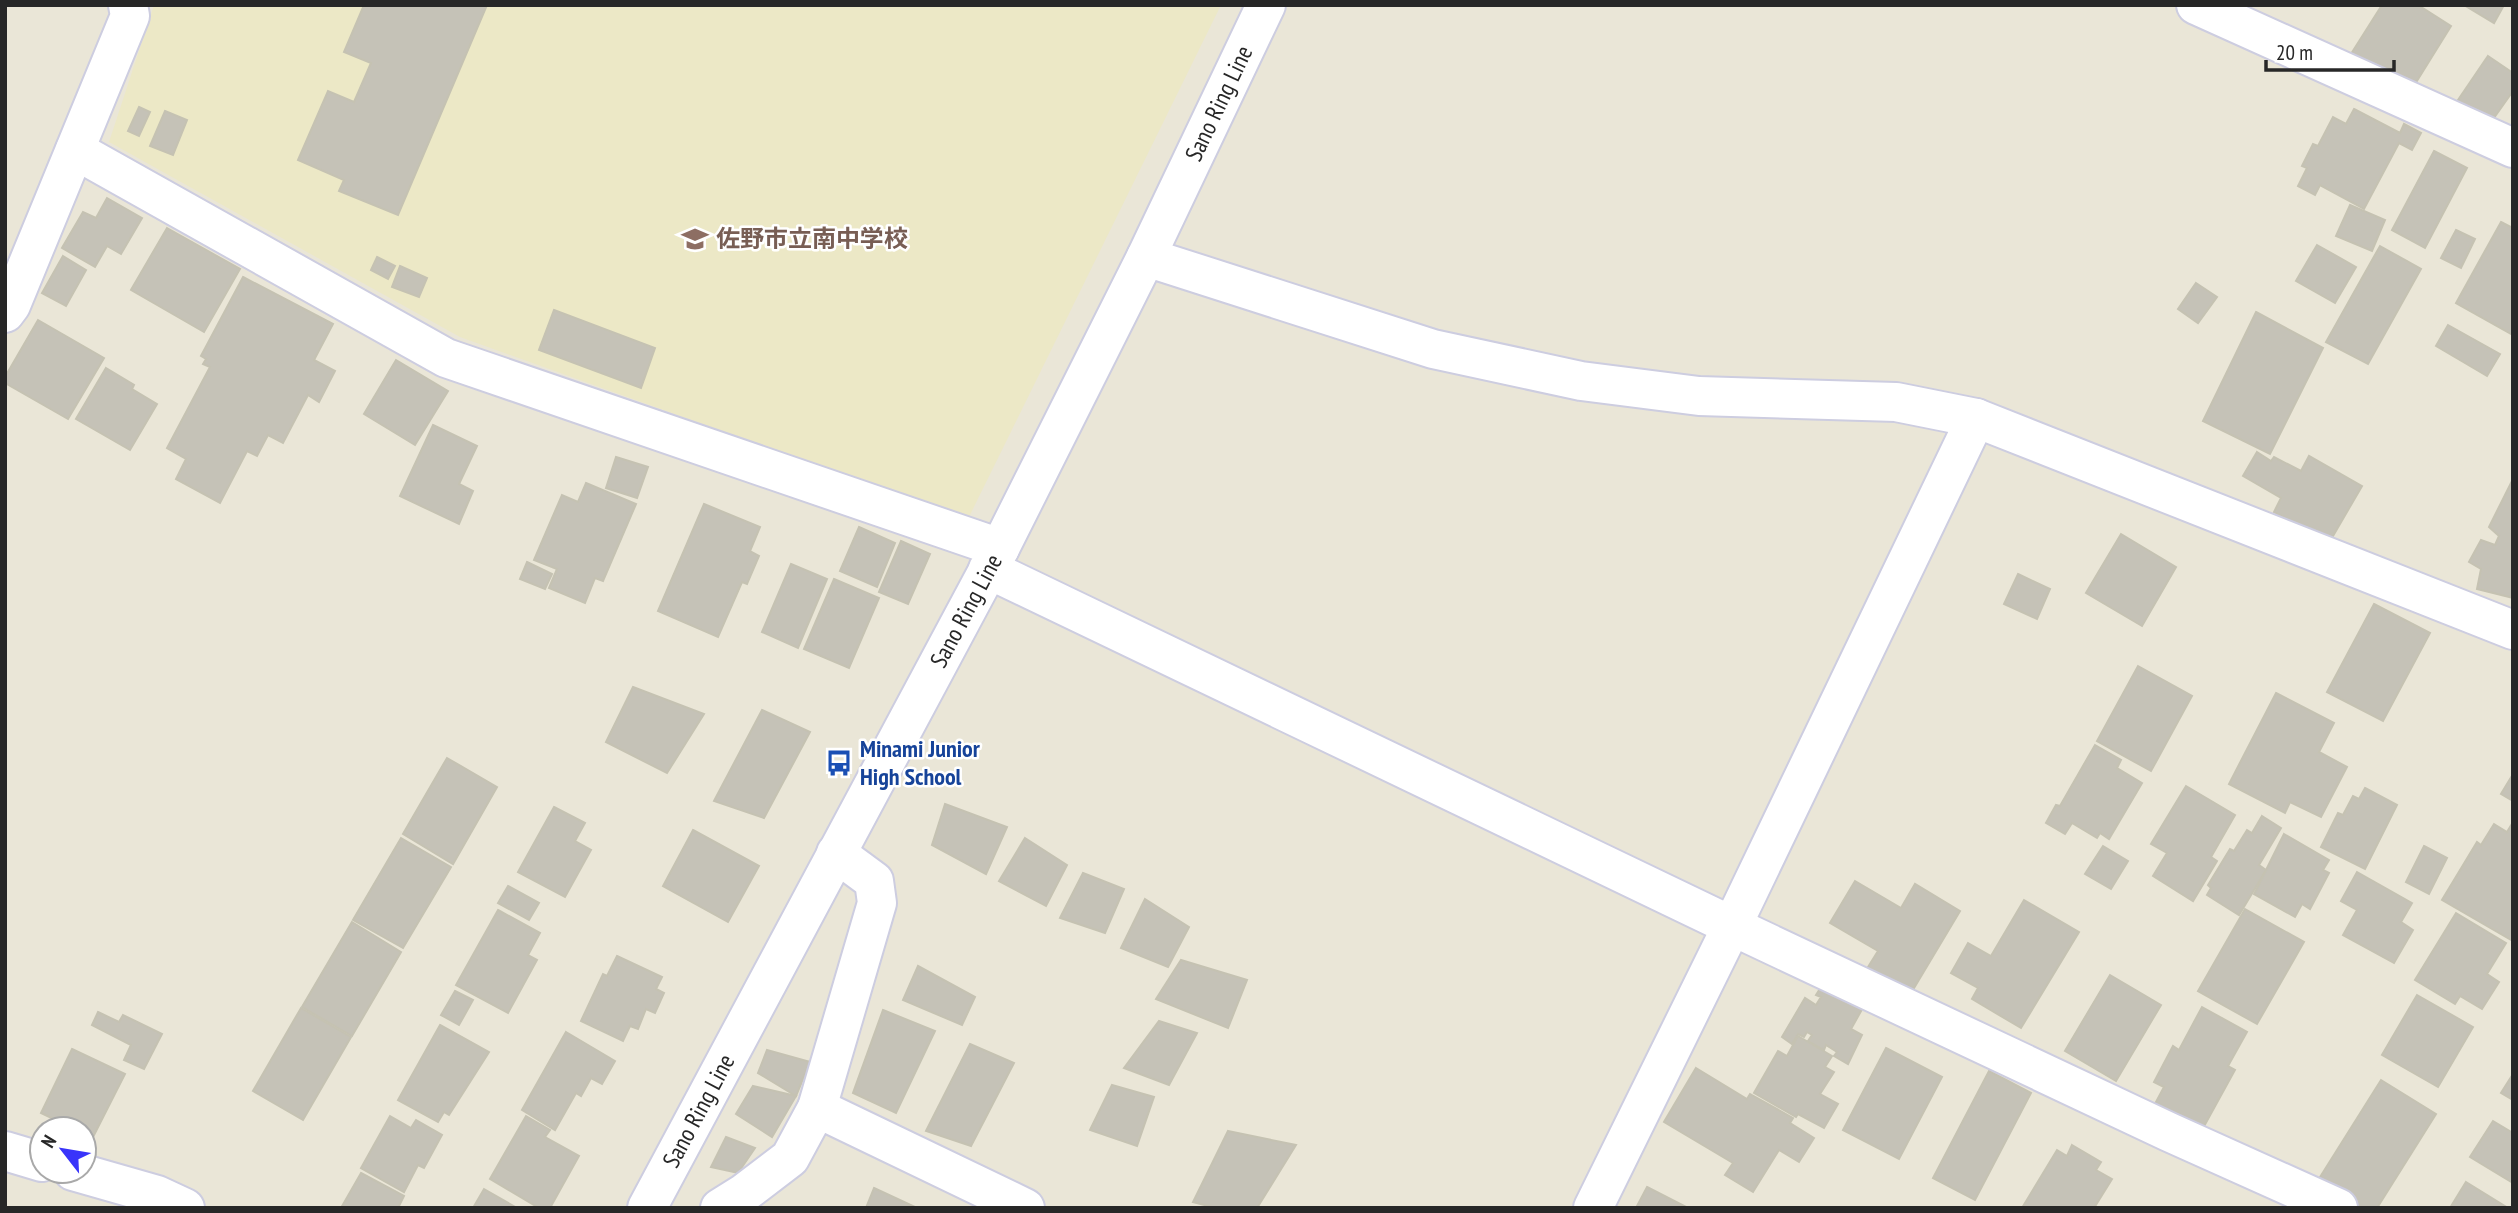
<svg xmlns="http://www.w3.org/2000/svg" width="2518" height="1213" font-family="'PT Sans Narrow','Noto Sans JP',sans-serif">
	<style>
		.education { fill: #ece8c6 }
		.building { fill: #c5c2b7; stroke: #c5c2b2; stroke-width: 2 }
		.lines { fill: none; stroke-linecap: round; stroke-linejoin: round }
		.street-casing { stroke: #cdcde0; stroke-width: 42 }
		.secondary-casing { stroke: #cdcde0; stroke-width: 42 }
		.street { stroke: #fff; stroke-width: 38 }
		.secondary { stroke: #fff; stroke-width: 38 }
		.labels { text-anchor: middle; stroke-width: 5; stroke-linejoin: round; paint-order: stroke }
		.street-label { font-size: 24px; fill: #272727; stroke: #fff }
		.education-label { font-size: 24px; font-weight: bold; fill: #785e54; stroke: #fff; text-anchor: start }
		.transit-label { font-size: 24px; font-weight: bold; fill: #164399; stroke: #fff; text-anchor: start }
	</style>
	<rect width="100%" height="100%" fill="#eae6d7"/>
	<path class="education" d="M 154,5 L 1221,5 L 968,519 L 460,337 L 109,142 Z"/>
	<g class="building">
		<path d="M 364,5 L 487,5 L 398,215 L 339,191 L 344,180 L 298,160 L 328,91 L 354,102 L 371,63 L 344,52 Z"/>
		<path d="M 2382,5 L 2418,5 L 2451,26 L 2410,92 L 2351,54 Z"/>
		<path d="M 2464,5 L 2504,5 L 2494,23 Z"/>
		<path d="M 2488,56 L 2513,73 L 2513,91 L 2489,125 L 2456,103 Z"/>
		<path d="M 139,107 L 150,112 L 139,136 L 128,131 Z"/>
		<path d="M 2354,109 L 2400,133 L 2404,124 L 2421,133 L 2412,150 L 2399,143 L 2364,209 L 2320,185 L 2315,195 L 2298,186 L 2307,168 L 2302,166 L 2313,144 L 2318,146 L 2333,117 L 2346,124 Z"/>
		<path d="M 165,111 L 187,120 L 173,155 L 150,146 Z"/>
		<path d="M 2434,151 L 2467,168 L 2425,248 L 2392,230 Z"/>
		<path d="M 107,198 L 142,218 L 121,254 L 107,246 L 95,267 L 62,248 L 83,212 L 96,218 Z"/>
		<path d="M 2350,205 L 2385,220 L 2372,251 L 2336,236 Z"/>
		<path d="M 2501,222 L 2513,228 L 2513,335 L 2456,303 Z"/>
		<path d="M 167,228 L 240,269 L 204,332 L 131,290 Z"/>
		<path d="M 2456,230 L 2475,239 L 2461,268 L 2441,258 Z"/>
		<path d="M 2317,245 L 2356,267 L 2335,303 L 2296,281 Z"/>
		<path d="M 2380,246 L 2421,269 L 2368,364 L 2326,342 Z"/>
		<path d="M 63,256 L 86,270 L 66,306 L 42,293 Z"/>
		<path d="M 377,257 L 395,266 L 388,279 L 371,270 Z"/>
		<path d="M 400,266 L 427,278 L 419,297 L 392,287 Z"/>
		<path d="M 243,277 L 333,324 L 314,360 L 335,371 L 319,402 L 308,395 L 283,443 L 268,435 L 257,456 L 247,451 L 220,503 L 176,479 L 186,459 L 167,448 L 210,367 L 203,364 L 206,359 L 201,356 Z"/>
		<path d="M 2196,283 L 2217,297 L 2198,323 L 2178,309 Z"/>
		<path d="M 554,310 L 655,348 L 641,388 L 539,350 Z"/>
		<path d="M 2256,312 L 2323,348 L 2270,454 L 2203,421 Z"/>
		<path d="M 38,320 L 104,358 L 68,419 L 5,383 L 5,377 Z"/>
		<path d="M 2448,325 L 2500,354 L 2487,376 L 2436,346 Z"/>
		<path d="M 396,360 L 448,391 L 415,445 L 364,414 Z"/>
		<path d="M 106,368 L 134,385 L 132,389 L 157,404 L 130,450 L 76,419 Z"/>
		<path d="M 433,425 L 477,446 L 459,484 L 473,491 L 459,524 L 400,496 Z"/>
		<path d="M 2257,452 L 2271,461 L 2274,457 L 2301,471 L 2309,456 L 2362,486 L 2329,543 L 2274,512 L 2281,498 L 2243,476 Z"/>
		<path d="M 616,457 L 648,467 L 637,498 L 606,488 Z"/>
		<path d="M 2513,479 L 2513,598 L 2477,589 L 2481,569 L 2469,562 L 2481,540 L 2495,545 L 2499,536 L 2489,527 Z"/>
		<path d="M 586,483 L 636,504 L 603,581 L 595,578 L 585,603 L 549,588 L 557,569 L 534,560 L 562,495 L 578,502 Z"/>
		<path d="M 704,504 L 760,527 L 750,551 L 759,556 L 747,584 L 742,582 L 718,637 L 658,611 Z"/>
		<path d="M 859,527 L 895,543 L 877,587 L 840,571 Z"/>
		<path d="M 2121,534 L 2176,567 L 2142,626 L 2086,593 Z"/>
		<path d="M 901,541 L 930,554 L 908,604 L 879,592 Z"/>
		<path d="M 527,562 L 552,574 L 545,589 L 520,579 Z"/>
		<path d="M 791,564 L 827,579 L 798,648 L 762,632 Z"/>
		<path d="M 2018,574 L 2050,589 L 2037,619 L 2004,604 Z"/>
		<path d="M 834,579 L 879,598 L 849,668 L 804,649 Z"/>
		<path d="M 2374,604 L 2430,633 L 2383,721 L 2327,692 Z"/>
		<path d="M 2138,666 L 2192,696 L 2151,771 L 2097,741 Z"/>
		<path d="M 633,687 L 704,714 L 667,773 L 606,742 Z"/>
		<path d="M 2276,693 L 2334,723 L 2319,752 L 2347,767 L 2321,817 L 2290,802 L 2285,813 L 2229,784 Z"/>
		<path d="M 762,710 L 810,732 L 764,818 L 714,801 Z"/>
		<path d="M 2095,745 L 2121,760 L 2117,768 L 2142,783 L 2109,839 L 2100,833 L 2097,838 L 2072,823 L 2065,834 L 2046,823 L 2056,805 L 2060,806 Z"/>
		<path d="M 447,758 L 497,787 L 453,864 L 403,834 Z"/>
		<path d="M 2513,774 L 2513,801 L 2501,794 Z"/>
		<path d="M 2186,786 L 2235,815 L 2211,857 L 2217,861 L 2193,901 L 2153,876 L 2167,853 L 2151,844 Z"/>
		<path d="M 2365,788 L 2397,805 L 2365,869 L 2321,847 L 2338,813 L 2343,815 L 2353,796 L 2359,799 Z"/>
		<path d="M 945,804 L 1007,827 L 986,874 L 932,845 Z"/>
		<path d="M 554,807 L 585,823 L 575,841 L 591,850 L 565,897 L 518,872 Z"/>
		<path d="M 2262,816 L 2281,828 L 2259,865 L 2266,870 L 2239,915 L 2207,895 L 2211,888 L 2208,885 L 2230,849 L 2234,851 L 2247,830 L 2252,833 Z"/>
		<path d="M 2513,822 L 2513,941 L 2442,900 L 2477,842 L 2481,845 L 2494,824 L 2507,832 Z"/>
		<path d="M 693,830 L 759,866 L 728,922 L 663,886 Z"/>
		<path d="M 2284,834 L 2329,860 L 2323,870 L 2329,873 L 2310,909 L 2302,904 L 2295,917 L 2254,894 Z"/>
		<path d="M 401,838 L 451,867 L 403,948 L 353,920 Z"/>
		<path d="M 1025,838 L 1067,865 L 1046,906 L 999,881 Z"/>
		<path d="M 2103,846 L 2128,861 L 2111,889 L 2085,874 Z"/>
		<path d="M 2424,846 L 2447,858 L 2429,894 L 2406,882 Z"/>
		<path d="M 2357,872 L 2412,903 L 2401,922 L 2413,930 L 2394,963 L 2343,935 L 2357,910 L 2341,901 Z"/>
		<path d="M 1083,873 L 1124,889 L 1105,933 L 1060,918 Z"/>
		<path d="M 1855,881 L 1901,908 L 1915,884 L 1960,911 L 1908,998 L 1865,972 L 1878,951 L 1830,923 Z"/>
		<path d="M 508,886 L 539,903 L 529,920 L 498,903 Z"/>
		<path d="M 1145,899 L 1189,927 L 1168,967 L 1121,948 Z"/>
		<path d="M 2024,900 L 2079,932 L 2021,1028 L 1972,999 L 1978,988 L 1951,973 L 1968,943 L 1991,956 Z"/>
		<path d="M 2245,909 L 2304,942 L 2257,1024 L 2198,991 Z"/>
		<path d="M 498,910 L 540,933 L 528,955 L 537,960 L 508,1013 L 456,985 Z"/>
		<path d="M 2456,913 L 2506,943 L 2487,974 L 2499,982 L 2482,1009 L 2460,996 L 2455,1004 L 2415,980 Z"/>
		<path d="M 352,922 L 401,952 L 352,1036 L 302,1007 Z"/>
		<path d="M 617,956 L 662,977 L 656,989 L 664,993 L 655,1013 L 646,1009 L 638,1029 L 630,1026 L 623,1041 L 581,1021 L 603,974 L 607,976 Z"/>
		<path d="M 1181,960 L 1247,980 L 1228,1028 L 1156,999 Z"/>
		<path d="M 918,966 L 975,997 L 962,1025 L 903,1000 Z"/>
		<path d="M 2110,975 L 2161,1005 L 2116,1081 L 2065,1051 Z"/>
		<path d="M 1823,984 L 1865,1004 L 1851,1029 L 1862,1035 L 1848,1064 L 1834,1056 L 1837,1052 L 1826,1045 L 1824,1050 L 1808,1041 L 1812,1035 L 1807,1032 L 1804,1037 L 1798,1034 L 1792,1044 L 1782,1037 L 1805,998 L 1816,1005 L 1821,997 L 1816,995 Z"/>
		<path d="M 455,991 L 473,1000 L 459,1025 L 441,1015 Z"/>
		<path d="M 2417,995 L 2473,1027 L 2438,1087 L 2382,1055 Z"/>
		<path d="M 2202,1007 L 2247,1032 L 2228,1066 L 2235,1070 L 2196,1141 L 2149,1115 L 2164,1087 L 2154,1082 L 2173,1046 L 2179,1050 Z"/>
		<path d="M 301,1008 L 351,1037 L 303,1120 L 253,1091 Z"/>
		<path d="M 883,1010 L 935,1031 L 896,1113 L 853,1093 Z"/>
		<path d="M 98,1012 L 119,1022 L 123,1015 L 162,1034 L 144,1069 L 124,1060 L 131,1045 L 92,1025 Z"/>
		<path d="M 1159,1021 L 1197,1033 L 1169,1085 L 1124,1068 Z"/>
		<path d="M 440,1025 L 489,1052 L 449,1115 L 444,1112 L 438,1122 L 398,1100 Z"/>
		<path d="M 566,1032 L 615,1061 L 602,1084 L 591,1078 L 581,1096 L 576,1093 L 555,1130 L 522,1110 Z"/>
		<path d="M 1798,1036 L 1832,1056 L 1825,1067 L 1834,1072 L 1820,1094 L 1838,1104 L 1824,1128 L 1798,1114 L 1796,1117 L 1754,1093 L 1778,1051 L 1787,1056 Z"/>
		<path d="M 970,1044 L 1014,1063 L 971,1146 L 926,1131 Z"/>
		<path d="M 1886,1048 L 1942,1077 L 1899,1159 L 1843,1130 Z"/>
		<path d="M 72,1049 L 125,1074 L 89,1145 L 84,1143 L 84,1129 L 57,1129 L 60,1122 L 41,1113 Z"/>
		<path d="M 767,1050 L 810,1062 L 796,1096 L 758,1073 Z"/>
		<path d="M 1696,1068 L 1747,1099 L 1750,1094 L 1793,1118 L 1790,1123 L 1814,1138 L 1799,1162 L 1779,1150 L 1753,1192 L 1725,1175 L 1733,1163 L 1664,1122 Z"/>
		<path d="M 1989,1071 L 2031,1093 L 1975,1200 L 1933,1178 Z"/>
		<path d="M 2513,1074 L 2513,1100 L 2501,1093 Z"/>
		<path d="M 2381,1080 L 2436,1114 L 2377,1208 L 2358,1208 L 2317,1182 Z"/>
		<path d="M 1112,1085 L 1154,1097 L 1137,1146 L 1090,1130 Z"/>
		<path d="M 753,1086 L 796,1096 L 772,1137 L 736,1114 Z"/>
		<path d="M 390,1116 L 411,1128 L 416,1120 L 442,1135 L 424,1168 L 418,1165 L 404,1192 L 361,1168 Z"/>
		<path d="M 526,1116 L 550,1130 L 545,1137 L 579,1156 L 550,1208 L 539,1208 L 490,1179 Z"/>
		<path d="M 2493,1121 L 2513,1133 L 2513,1183 L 2470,1157 Z"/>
		<path d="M 1228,1131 L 1296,1145 L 1257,1208 L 1216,1208 L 1193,1202 Z"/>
		<path d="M 726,1137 L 755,1148 L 738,1173 L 711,1167 Z"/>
		<path d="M 2072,1145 L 2101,1162 L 2096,1170 L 2112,1179 L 2094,1208 L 2022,1208 L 2057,1150 L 2067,1156 Z"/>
		<path d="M 361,1173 L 404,1196 L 398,1208 L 341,1208 Z"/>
		<path d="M 2466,1182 L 2508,1208 L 2450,1208 Z"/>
		<path d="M 1647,1187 L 1688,1208 L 1636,1208 Z"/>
		<path d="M 874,1188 L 917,1208 L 866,1208 Z"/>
		<path d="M 484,1189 L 517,1208 L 473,1208 Z"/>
	</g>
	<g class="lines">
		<g class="street-casing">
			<g id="street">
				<path d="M 2196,5 L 2513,148"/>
				<path d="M 75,150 L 446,358 L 1000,548"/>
				<path d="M 1146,257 L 1433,349 L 1581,381 L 1699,396 L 1896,402 L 1976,418 L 2513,630"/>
				<path d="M 5,313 L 11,305 L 130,16 L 128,5"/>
				<path d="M 1976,418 L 1732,926 L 2169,1132 L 2338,1208"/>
				<path d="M 988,569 L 1732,926 L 1593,1208"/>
				<path d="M 817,1108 L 877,903 L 874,881 L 836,853"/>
				<path d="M 5,1151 L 42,1162"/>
				<path d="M 73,1171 L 157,1195 L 185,1208"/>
				<path d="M 720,1208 L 744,1193 L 790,1158 L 817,1108 L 1025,1208"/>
			</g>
		</g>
		<g class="secondary-casing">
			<g id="secondary">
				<path id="s1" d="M 647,1208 L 1000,548 L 1146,257 L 1266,5"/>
			</g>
		</g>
		<use href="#street" class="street"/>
		<use href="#secondary" class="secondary"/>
	</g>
	<defs>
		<g id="school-bare" transform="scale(2.1)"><path d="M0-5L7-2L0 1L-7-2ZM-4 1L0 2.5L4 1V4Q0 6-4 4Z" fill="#8d6e63" stroke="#fff" stroke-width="2.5" paint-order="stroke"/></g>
		<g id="bus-bare" transform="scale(2.1)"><path d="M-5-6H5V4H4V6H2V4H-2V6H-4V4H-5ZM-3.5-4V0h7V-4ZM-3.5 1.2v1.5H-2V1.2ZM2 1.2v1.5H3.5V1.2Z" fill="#1a4fb4" stroke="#fff" stroke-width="2.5" paint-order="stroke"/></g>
	</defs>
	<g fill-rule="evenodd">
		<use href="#school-bare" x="695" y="239"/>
		<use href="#bus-bare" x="839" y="763"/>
	</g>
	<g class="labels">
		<g class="street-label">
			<text dy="8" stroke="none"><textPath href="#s1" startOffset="1244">Sano Ring Line</textPath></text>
			<text dy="8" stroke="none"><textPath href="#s1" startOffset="677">Sano Ring Line</textPath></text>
			<text dy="8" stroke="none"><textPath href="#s1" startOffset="110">Sano Ring Line</textPath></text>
		</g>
		<g class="education-label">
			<text x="716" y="247">佐野市立南中学校</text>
		</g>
		<g class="transit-label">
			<text x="860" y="757">Minami Junior<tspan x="860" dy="28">High School</tspan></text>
		</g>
	</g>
	<rect width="2518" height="1213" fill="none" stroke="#272727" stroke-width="14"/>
	<g transform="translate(63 1150) rotate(301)"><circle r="33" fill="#ffffff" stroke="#a9a9a9" stroke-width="2"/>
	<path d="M0-5L12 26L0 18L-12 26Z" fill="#3934fa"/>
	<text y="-10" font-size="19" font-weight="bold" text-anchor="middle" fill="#272727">N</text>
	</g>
	<path d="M2266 60v10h128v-10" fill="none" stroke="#272727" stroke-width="3.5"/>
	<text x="2276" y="60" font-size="21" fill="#272727" stroke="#ffffff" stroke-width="5" paint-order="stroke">20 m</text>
</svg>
